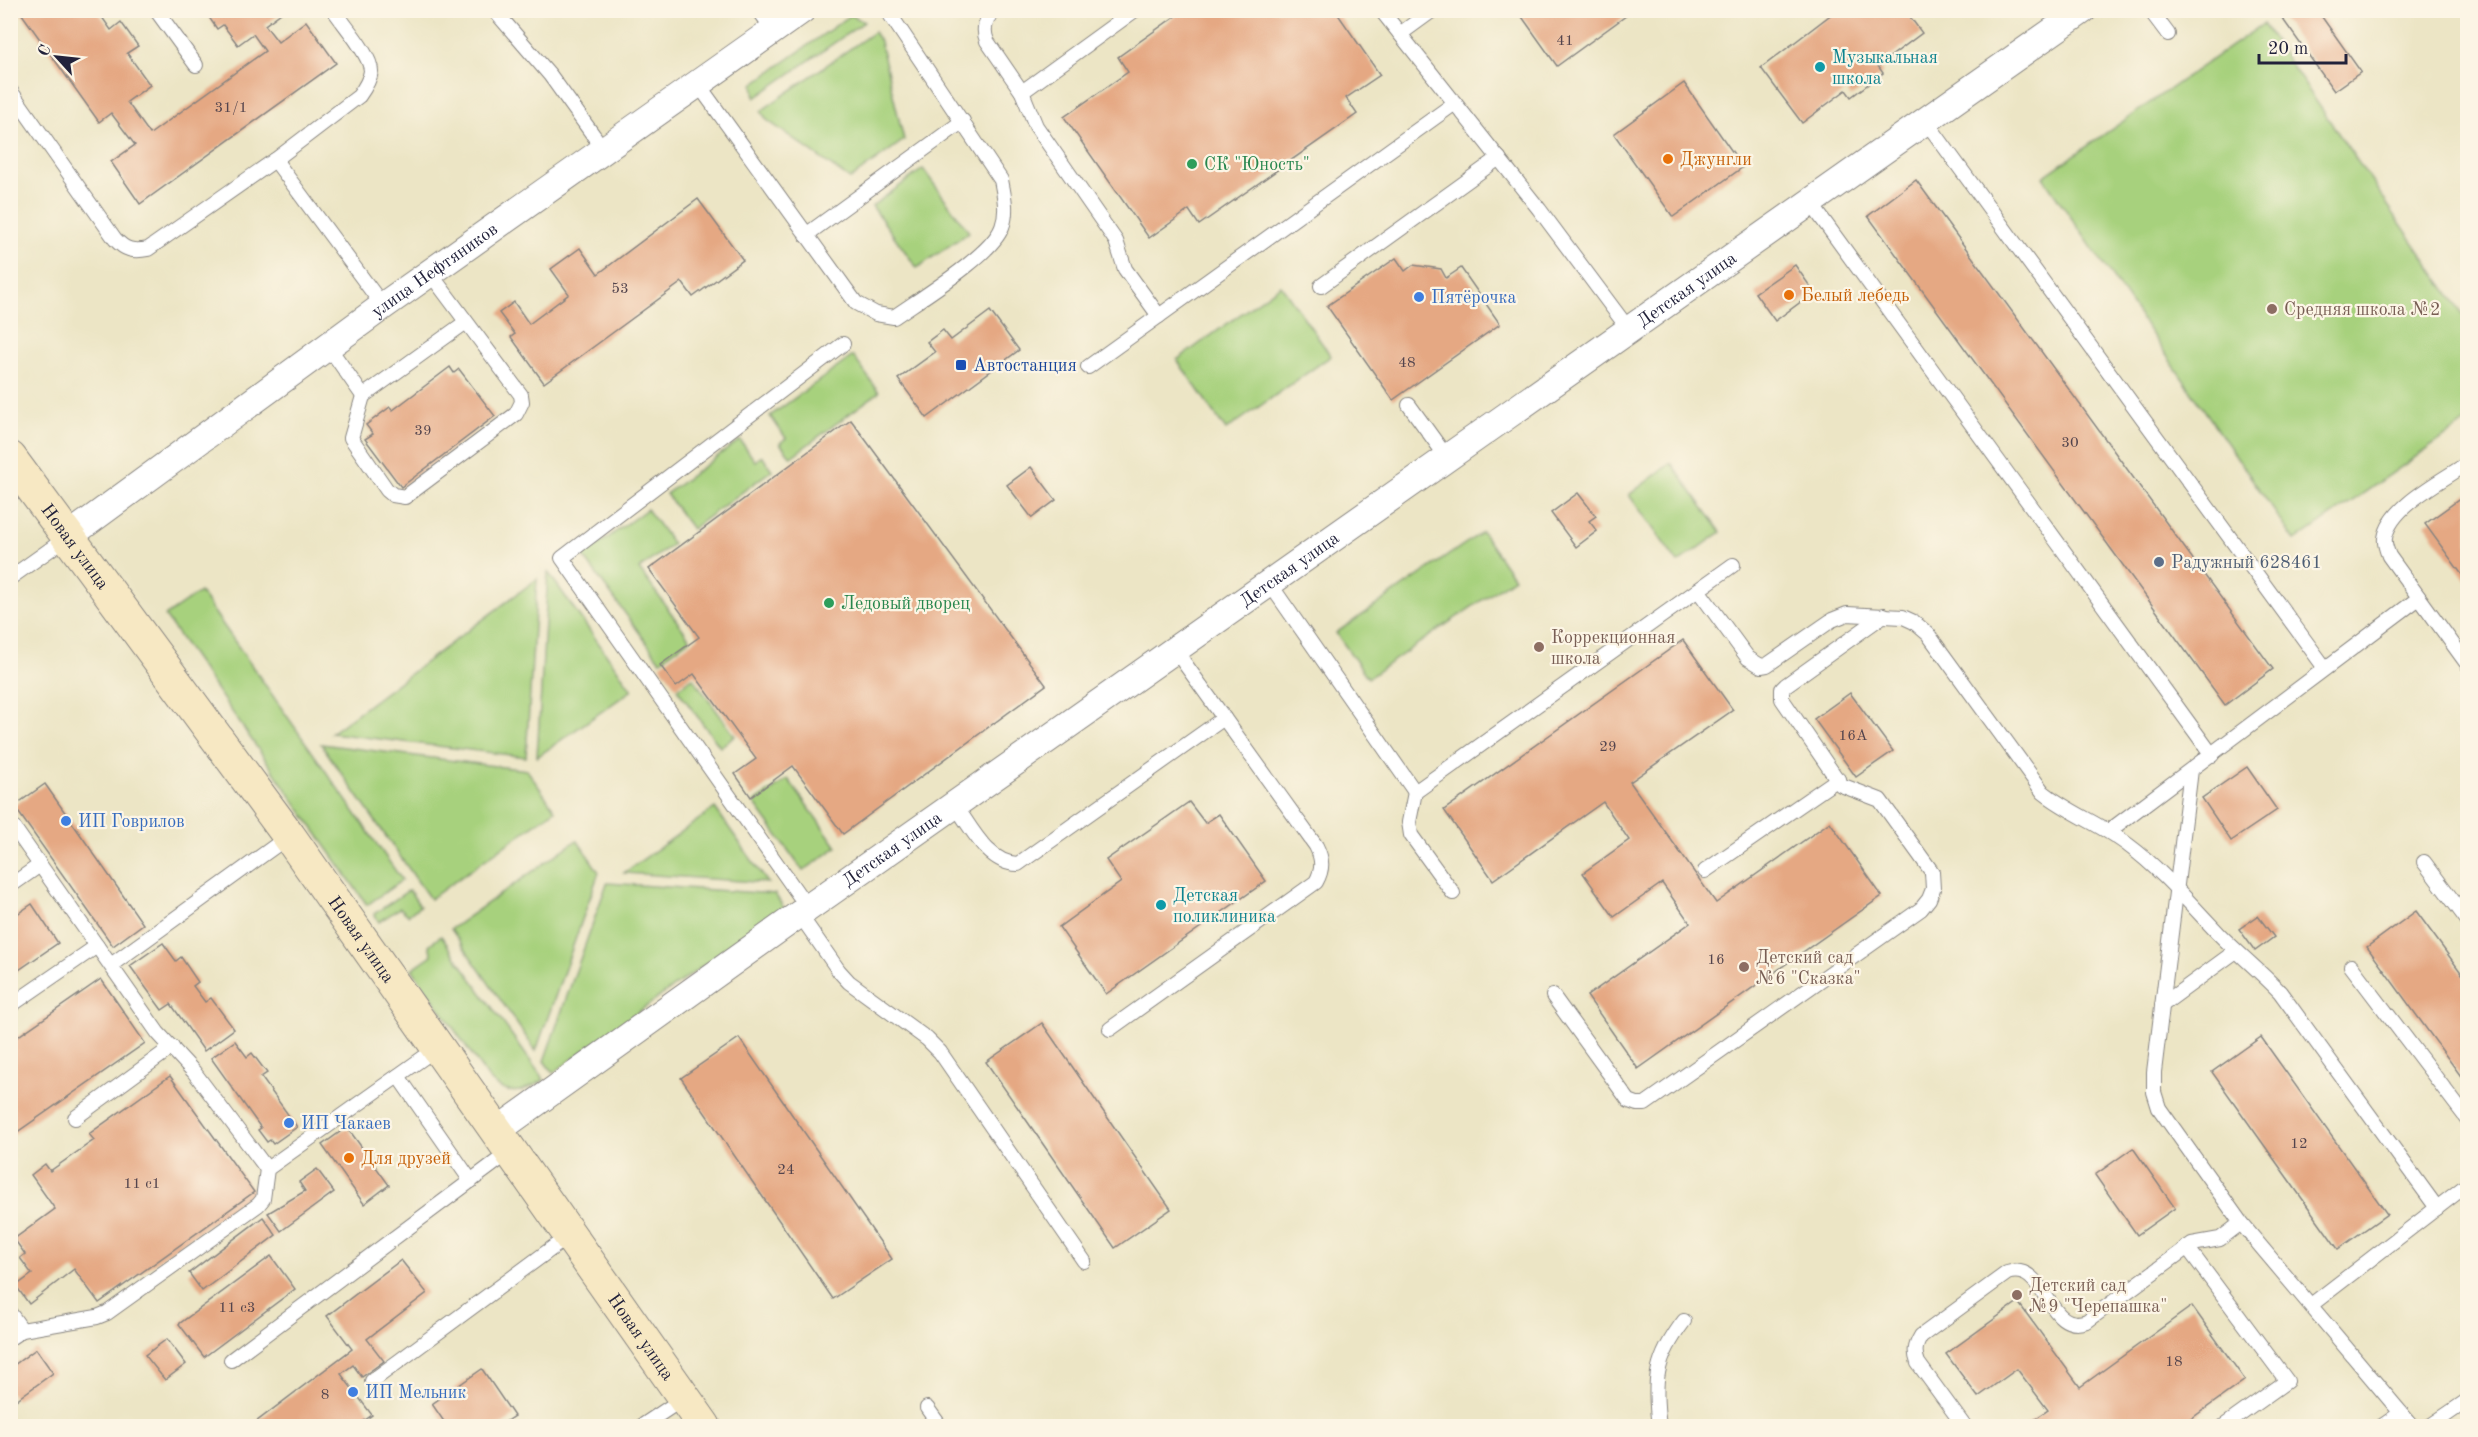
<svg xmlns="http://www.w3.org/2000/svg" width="2478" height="1437" font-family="'Old Standard TT',serif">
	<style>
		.green { fill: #a7d17d; stroke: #647a5c; stroke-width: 1.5 }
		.building { fill: #e5a883 }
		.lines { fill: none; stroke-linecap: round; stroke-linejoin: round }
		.lane-casing { stroke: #878480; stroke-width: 16 }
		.street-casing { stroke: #878480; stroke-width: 29 }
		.secondary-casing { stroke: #878480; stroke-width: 35 }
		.lane { stroke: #fff; stroke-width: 14 }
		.street { stroke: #fff; stroke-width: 27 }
		.secondary { stroke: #f7e8c3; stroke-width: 33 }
		.culture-dot { fill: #0f9aa8; stroke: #fcf5e5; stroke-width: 2 }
		.food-dot { fill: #e8710a; stroke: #fcf5e5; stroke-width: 2 }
		.leisure-dot { fill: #2e9e5b; stroke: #fcf5e5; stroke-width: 2 }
		.shop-dot { fill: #3f7fe0; stroke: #fcf5e5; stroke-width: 2 }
		.education-dot { fill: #8d6e63; stroke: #fcf5e5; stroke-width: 2 }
		.transit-dot { fill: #1a4fb4; stroke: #fcf5e5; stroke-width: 2 }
		.service-dot { fill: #5c6f8a; stroke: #fcf5e5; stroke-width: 2 }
		.labels { text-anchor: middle; stroke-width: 4.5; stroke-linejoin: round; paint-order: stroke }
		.number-label { font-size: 15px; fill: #53444d }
		.culture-label { font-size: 18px; fill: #0d838f; stroke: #fcf5e5; text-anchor: start }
		.food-label { font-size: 18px; fill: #c56008; stroke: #fcf5e5; text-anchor: start }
		.leisure-label { font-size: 18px; fill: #27864d; stroke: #fcf5e5; text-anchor: start }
		.street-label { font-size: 18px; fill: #22223b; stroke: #fcf5e5 }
		.shop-label { font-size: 18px; fill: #366cbe; stroke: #fcf5e5; text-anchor: start }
		.education-label { font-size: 18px; fill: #785e54; stroke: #fcf5e5; text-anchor: start }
		.transit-label { font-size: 18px; fill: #164399; stroke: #fcf5e5; text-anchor: start }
		.service-label { font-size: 18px; fill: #4e5e75; stroke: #fcf5e5; text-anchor: start }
	</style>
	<rect width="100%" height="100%" fill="#fcf5e5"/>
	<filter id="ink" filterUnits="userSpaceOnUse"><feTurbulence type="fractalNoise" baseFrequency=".0167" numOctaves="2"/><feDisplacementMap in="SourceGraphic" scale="12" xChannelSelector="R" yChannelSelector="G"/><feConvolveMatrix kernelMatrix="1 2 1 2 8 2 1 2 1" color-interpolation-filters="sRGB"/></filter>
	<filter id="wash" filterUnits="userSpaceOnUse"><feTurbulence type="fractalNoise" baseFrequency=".008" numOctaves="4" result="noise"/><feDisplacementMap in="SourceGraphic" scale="24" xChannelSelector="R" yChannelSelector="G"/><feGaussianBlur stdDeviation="1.35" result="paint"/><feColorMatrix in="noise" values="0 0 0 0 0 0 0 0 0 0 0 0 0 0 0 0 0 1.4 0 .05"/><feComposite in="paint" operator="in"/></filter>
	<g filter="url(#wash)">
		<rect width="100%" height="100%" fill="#ece5c5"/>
		<g class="green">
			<path d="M 851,15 L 864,22 L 755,98 L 753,84 Z"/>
			<path d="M 2263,24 L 2467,320 L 2467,421 L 2295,541 L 2043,177 Z"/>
			<path d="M 874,32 L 880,41 L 904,140 L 850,179 L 767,120 L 761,111 Z"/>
			<path d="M 923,169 L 969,232 L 917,268 L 872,206 Z"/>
			<path d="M 1281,285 L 1331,356 L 1226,430 L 1177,360 Z"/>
			<path d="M 853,356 L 879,392 L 791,457 L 780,443 L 786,438 L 770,416 Z"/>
			<path d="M 740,440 L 755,461 L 762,456 L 772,470 L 692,529 L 666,494 Z"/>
			<path d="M 1671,463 L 1721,532 L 1678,563 L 1629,495 Z"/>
			<path d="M 647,509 L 673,544 L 639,569 L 690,639 L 660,661 L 583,556 Z"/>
			<path d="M 1482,532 L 1514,578 L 1368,678 L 1336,633 Z"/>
			<path d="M 548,572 L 632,690 L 537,757 Z"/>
			<path d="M 537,579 L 526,757 L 331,733 Z"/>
			<path d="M 200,592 L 402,880 L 367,905 L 165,616 Z"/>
			<path d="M 693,678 L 735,736 L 720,747 L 677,689 Z"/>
			<path d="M 321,744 L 527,770 L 555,810 L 430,899 Z"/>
			<path d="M 788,779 L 837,847 L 803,871 L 754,803 Z"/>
			<path d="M 715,808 L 768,883 L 624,873 Z"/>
			<path d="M 577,840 L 599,872 L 536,1051 L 451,929 Z"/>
			<path d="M 607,883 L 775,894 L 784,908 L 553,1073 L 544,1061 Z"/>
			<path d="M 409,890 L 420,906 L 408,915 L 400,908 L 379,922 L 374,914 Z"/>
			<path d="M 441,936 L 544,1080 C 524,1092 508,1099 489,1079 L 412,969 L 432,955 L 429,945 Z"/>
		</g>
		<g id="blocks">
			<g class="building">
				<path d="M 19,10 L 97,10 L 111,30 L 121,22 L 138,46 L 127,53 L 150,85 L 127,102 L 150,134 L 265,51 L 253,34 L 238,45 L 223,25 L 217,29 L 204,10 L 285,10 L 265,25 L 278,42 L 306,21 L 336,63 L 140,204 L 111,162 L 135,145 L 111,113 L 99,122 Z"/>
				<path d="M 1184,10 L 1335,10 L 1380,75 L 1346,98 L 1357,114 L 1199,225 L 1189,210 L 1149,238 L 1064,117 L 1128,72 L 1118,57 Z"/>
				<path d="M 1524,10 L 1634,10 L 1557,66 L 1520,14 Z"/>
				<path d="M 1837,10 L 1905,10 L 1922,33 L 1878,66 L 1883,73 L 1851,97 L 1846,90 L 1802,123 L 1761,68 Z"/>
				<path d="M 2293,10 L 2317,10 L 2361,72 L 2334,91 L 2282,18 Z"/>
				<path d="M 1684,83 L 1743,167 L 1673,217 L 1614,134 Z"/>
				<path d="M 1916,180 L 2273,669 L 2225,705 L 1868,216 Z"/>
				<path d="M 698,199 L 743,260 L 693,297 L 682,282 L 544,383 L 511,337 L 515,334 L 499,313 L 514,302 L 529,324 L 569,294 L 551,269 L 580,248 L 598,274 Z"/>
				<path d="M 1396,258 L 1405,271 L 1413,265 L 1441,269 L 1446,278 L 1461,268 L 1500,324 L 1393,400 L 1327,306 Z"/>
				<path d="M 1795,265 L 1814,292 L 1775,321 L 1755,293 Z"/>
				<path d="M 990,311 L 1019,350 L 927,418 L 898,379 L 935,352 L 927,342 L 943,330 L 951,340 Z"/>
				<path d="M 450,367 L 454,373 L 459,369 L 495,416 L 401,487 L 365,439 L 373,434 L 366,425 L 390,407 L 393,410 Z"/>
				<path d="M 851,420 L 1046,685 L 843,834 L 793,766 L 751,797 L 735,774 L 756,759 L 694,674 L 676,687 L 660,665 L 699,637 L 649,569 Z"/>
				<path d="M 1031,467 L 1056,500 L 1032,518 L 1007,485 Z"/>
				<path d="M 1578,493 L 1596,516 L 1589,521 L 1597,531 L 1576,547 L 1551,513 Z"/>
				<path d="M 2468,493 L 2468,583 L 2425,524 Z"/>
				<path d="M 1683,640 L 1733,710 L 1630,782 L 1716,903 L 1830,822 L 1882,896 L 1638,1069 L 1587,996 L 1690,923 L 1662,883 L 1614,917 L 1583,873 L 1629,840 L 1603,802 L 1493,880 L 1444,810 Z"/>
				<path d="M 1850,693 L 1893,751 L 1856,777 L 1814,719 Z"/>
				<path d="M 2247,767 L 2277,810 L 2231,841 L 2202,798 Z"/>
				<path d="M 45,784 L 143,924 L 113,946 L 14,806 Z"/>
				<path d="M 1189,802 L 1205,823 L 1219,814 L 1266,881 L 1106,994 L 1059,927 L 1121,882 L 1106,860 Z"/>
				<path d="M 32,904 L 58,943 L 10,976 L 10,919 Z"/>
				<path d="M 2416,911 L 2468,982 L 2468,1086 L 2367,947 Z"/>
				<path d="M 2258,916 L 2274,937 L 2255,951 L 2239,929 Z"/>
				<path d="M 163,943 L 176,961 L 181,957 L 198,982 L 193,986 L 205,1002 L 211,998 L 234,1029 L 204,1051 L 171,1004 L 162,1010 L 130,966 Z"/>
				<path d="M 101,979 L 145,1043 L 10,1137 L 10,1042 Z"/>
				<path d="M 1042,1023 L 1171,1209 L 1115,1248 L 986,1062 Z"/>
				<path d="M 2261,1037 L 2387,1214 L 2338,1249 L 2212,1072 Z"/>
				<path d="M 739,1038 L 892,1259 L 833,1299 L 681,1078 Z"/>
				<path d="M 235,1041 L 247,1057 L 252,1053 L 267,1073 L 261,1077 L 297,1127 L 273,1144 L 270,1140 L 267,1142 L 258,1130 L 261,1128 L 211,1058 Z"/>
				<path d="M 170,1076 L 254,1192 L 99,1303 L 74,1269 L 29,1304 L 16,1286 L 32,1274 L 20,1258 L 25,1254 L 14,1239 L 55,1209 L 31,1175 L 45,1164 L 50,1171 L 94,1140 L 89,1134 Z"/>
				<path d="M 347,1127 L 389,1185 L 364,1204 L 322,1145 Z"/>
				<path d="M 2133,1148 L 2175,1208 L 2137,1235 L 2095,1175 Z"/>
				<path d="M 317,1169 L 334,1192 L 281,1231 L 268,1213 L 305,1191 L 299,1182 Z"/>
				<path d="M 263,1217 L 276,1235 L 202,1291 L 189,1273 Z"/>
				<path d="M 271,1256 L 295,1289 L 204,1357 L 179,1324 Z"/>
				<path d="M 401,1260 L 427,1293 L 367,1339 L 384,1361 L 362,1377 L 353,1365 L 341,1374 L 372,1415 L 357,1426 L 259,1426 L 256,1422 L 352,1349 L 327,1316 Z"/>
				<path d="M 2018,1302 L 2080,1387 L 2192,1306 L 2245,1380 L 2181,1426 L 2025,1426 L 2048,1410 L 2017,1369 L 1978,1397 L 1946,1354 Z"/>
				<path d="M 167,1339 L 186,1364 L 165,1380 L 145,1355 Z"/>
				<path d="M 36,1349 L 53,1373 L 16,1400 L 10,1392 L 10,1368 Z"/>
				<path d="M 482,1369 L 514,1416 L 499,1426 L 447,1426 L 432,1404 Z"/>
			</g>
		</g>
	</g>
	<g filter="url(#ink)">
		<use href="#blocks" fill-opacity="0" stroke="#878480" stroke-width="1.5"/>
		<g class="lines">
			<g class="lane-casing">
				<g id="lane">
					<path d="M 156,10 L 196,65"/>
					<path d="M 494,10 L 550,75 L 604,150"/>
					<path d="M 759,10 L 774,31"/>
					<path d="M 993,10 C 986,20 982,29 987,41 L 1022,92 L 1036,126 L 1116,241 L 1125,269 L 1159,316"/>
					<path d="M 1381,10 L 1539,209 L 1630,331"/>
					<path d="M 2150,10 L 2168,34"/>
					<path d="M 1400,34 L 1433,10"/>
					<path d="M 698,84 L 856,303 L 876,314 L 894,317 C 921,298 992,255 1002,227 C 1008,212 1004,195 1001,180 L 887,10"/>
					<path d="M 10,90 L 115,239 C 125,250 133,252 148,249 L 275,160 L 359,96 C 364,89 370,80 371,71 C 371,55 343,24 334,10"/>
					<path d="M 1022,92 L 1135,10"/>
					<path d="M 1925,120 L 2325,668"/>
					<path d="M 275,160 L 383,306"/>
					<path d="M 1810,202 L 2212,755"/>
					<path d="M 806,235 L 963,121"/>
					<path d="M 1321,286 L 1499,158"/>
					<path d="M 328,346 L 363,396 L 351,438 L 387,490 L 393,495 L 405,497 L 516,414 L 522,402 L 521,395 L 430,273"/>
					<path d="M 1088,367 L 1455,103"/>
					<path d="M 363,396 L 466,322"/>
					<path d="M 1409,405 L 1448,459"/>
					<path d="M 2468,463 C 2442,481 2390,506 2385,538 C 2384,544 2387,551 2389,556 L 2468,665"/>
					<path d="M 10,578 L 69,536"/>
					<path d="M 1270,584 L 1415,792"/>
					<path d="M 1698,590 L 1748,658 L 1761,666 L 1767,665 L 1832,620 L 1847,614 L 1903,617 L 1914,622 L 1928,634 L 2043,792 C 2069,813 2101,824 2128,845 C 2162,870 2191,905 2220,935 C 2240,955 2261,972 2280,992 L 2437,1208"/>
					<path d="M 2191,770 L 2154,1072 L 2154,1092 L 2159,1108 L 2241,1223 L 2412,1426"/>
					<path d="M 955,805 C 971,827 988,864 1018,864 L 1224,718"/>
					<path d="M 10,822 L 158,1033 L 194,1072 L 267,1169"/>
					<path d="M 2109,831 L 2419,598"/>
					<path d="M 2424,862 L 2468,921"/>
					<path d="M 1705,871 L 1838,779"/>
					<path d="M 10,886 L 40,865"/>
					<path d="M 1453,893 L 1411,835 L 1409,822 L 1415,792 L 1733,565"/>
					<path d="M 808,908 L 562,558 L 843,344"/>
					<path d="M 800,915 L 839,971 L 849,982 L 927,1039 L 940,1052 L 1084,1261"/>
					<path d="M 111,965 L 289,836"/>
					<path d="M 2351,966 L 2468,1120"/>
					<path d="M 1553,996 L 1629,1101 L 1637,1104 L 1645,1104 L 1921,909 L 1929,899 L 1933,889 L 1932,872 L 1880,800 L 1841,785 L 1782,699 L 1782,689 L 1786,685 L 1884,615"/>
					<path d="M 2162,1005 L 2236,951"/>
					<path d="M 10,1006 L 97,946"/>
					<path d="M 1110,1029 L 1316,882 C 1323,869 1323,860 1316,846 L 1175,650"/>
					<path d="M 398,1076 L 471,1181"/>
					<path d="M 75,1118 L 172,1047"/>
					<path d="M 2187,1247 L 2287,1381 L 2224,1426"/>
					<path d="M 2311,1305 L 2468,1184"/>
					<path d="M 10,1313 L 22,1330"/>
					<path d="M 10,1338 L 22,1330 L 97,1317 L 107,1313 L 258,1205 L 263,1199 L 267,1169 L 437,1048"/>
					<path d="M 231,1360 L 512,1150"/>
					<path d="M 372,1381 L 570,1235"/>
					<path d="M 927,1408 L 940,1426"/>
					<path d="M 642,1426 L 684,1398"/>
					<path d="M 1659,1426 C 1653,1381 1655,1359 1684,1321"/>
					<path d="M 1964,1426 L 1918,1363 C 1914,1352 1915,1346 1921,1336 L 2007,1273 C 2047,1260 2046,1336 2087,1321 L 2192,1244 L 2220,1239 L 2241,1223"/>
					<path d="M 2382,1426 L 2401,1413"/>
					<path d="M 2430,1426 L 2468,1400"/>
				</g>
			</g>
			<g class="street-casing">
				<g id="street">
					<path id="s1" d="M 69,536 L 383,306 L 802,10"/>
					<path id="s2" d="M 498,1130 L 808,908 L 2083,10"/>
				</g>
			</g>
			<g class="secondary-casing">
				<g id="secondary">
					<path id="s3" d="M 10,458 L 289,836 L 704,1426"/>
				</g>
			</g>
			<use href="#lane" class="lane"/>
			<use href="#street" class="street"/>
			<use href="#secondary" class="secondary"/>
		</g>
	</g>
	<g class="culture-dot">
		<circle cx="1820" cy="67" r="6"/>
		<circle cx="1161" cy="905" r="6"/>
	</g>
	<g class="food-dot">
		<circle cx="1668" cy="159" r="6"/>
		<circle cx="1789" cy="295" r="6"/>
		<circle cx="349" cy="1158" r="6"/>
	</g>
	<g class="leisure-dot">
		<circle cx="1192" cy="164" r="6"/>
		<circle cx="829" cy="603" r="6"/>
	</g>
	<g class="shop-dot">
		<circle cx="1419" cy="297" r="6"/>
		<circle cx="66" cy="821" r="6"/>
		<circle cx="289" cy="1123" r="6"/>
		<circle cx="353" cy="1392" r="6"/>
	</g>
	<g class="education-dot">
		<circle cx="2272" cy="309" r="6"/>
		<circle cx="1539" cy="647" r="6"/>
		<circle cx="1744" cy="967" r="6"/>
		<circle cx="2017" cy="1295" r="6"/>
	</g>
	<rect class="transit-dot" x="955" y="359" width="12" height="12" rx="3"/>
	<circle class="service-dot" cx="2159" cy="562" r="6"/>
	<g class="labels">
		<g class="number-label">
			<text x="1565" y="45">41</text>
			<text x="231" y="112">31/1</text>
			<text x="620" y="293">53</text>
			<text x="1407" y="367">48</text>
			<text x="423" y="435">39</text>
			<text x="2070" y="447">30</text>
			<text x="1853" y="740">16А</text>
			<text x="1608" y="751">29</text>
			<text x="1716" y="964">16</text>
			<text x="2299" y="1148">12</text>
			<text x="786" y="1174">24</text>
			<text x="142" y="1188">11 с1</text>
			<text x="237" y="1312">11 с3</text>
			<text x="2174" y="1366">18</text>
			<text x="325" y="1399">8</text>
		</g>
		<g class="culture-label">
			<text x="1832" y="63">Музыкальная<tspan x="1832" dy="21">школа</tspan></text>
			<text x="1173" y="901">Детская<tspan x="1173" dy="21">поликлиника</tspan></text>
		</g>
		<g class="food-label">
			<text x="1680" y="165">Джунгли</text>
			<text x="1801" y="301">Белый лебедь</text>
			<text x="361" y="1164">Для друзей</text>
		</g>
		<g class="leisure-label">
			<text x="1204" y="170">СК "Юность"</text>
			<text x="841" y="609">Ледовый дворец</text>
		</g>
		<g class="street-label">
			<text dy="6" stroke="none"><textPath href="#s1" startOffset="452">улица Нефтяников</textPath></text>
			<text dy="6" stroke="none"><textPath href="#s2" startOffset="1456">Детская улица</textPath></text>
			<text dy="6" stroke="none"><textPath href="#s3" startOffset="110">Новая улица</textPath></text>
			<text dy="6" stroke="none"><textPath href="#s2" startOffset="970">Детская улица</textPath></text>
			<text dy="6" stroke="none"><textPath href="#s2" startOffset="484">Детская улица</textPath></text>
			<text dy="6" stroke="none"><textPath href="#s3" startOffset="596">Новая улица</textPath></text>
			<text dy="6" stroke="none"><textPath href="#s3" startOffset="1082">Новая улица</textPath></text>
		</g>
		<g class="shop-label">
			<text x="1431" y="303">Пятёрочка</text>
			<text x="78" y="827">ИП Говрилов</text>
			<text x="301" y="1129">ИП Чакаев</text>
			<text x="365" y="1398">ИП Мельник</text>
		</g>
		<g class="education-label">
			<text x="2284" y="315">Средняя школа №2</text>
			<text x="1551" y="643">Коррекционная<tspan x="1551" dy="21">школа</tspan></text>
			<text x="1756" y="963">Детский сад<tspan x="1756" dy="21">№6 "Сказка"</tspan></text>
			<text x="2029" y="1291">Детский сад<tspan x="2029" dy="21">№9 "Черепашка"</tspan></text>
		</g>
		<g class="transit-label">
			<text x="973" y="371">Автостанция</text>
		</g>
		<g class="service-label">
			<text x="2171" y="568">Радужный 628461</text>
		</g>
	</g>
	<rect width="2478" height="1437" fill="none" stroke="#fcf5e5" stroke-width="36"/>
	<g transform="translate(57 57) rotate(297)" stroke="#fcf5e5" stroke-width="4.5" paint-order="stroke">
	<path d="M0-4.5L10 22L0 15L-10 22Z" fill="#22223b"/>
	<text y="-9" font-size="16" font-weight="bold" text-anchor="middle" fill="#22223b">С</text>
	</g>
	<path d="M2259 54v9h87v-9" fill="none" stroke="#22223b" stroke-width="3"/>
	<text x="2268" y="54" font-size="18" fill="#22223b" stroke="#fcf5e5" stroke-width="4.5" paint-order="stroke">20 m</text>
</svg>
